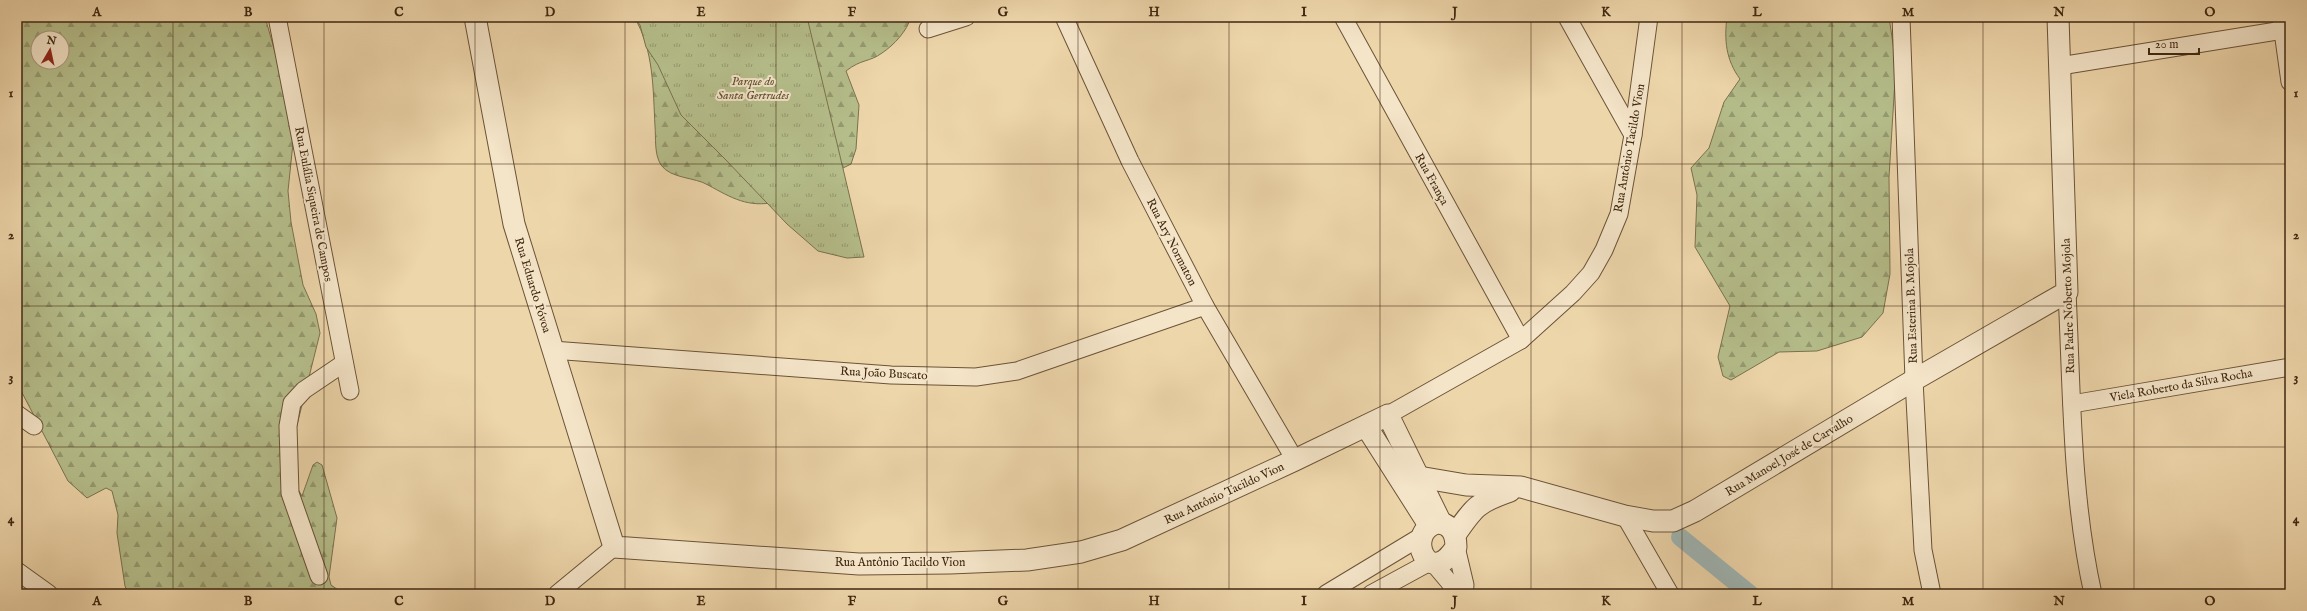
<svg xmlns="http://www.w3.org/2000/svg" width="2307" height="611" font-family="'IM FELL English',serif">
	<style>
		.forest { fill: url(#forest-firs); stroke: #7a724e; fill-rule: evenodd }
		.park { fill: url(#park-tufts); stroke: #7a724e }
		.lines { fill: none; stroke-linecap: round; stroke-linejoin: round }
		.canal { stroke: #9fb6b5; stroke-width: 18 }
		.minor-casing { stroke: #6b5337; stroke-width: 19 }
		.tertiary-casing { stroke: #6b5337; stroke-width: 23 }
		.minor { stroke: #f4e4c8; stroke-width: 17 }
		.tertiary { stroke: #f4e4c8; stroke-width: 21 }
		.grid { fill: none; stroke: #3f2710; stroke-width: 1; stroke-opacity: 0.55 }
		.labels { text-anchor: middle; stroke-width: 4; stroke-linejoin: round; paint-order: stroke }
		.park-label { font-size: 12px; font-style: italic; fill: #5c4d2f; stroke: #f4e4c8 }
		.street-label { font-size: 12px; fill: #3f2710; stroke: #f4e4c8 }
		.neatline { fill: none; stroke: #3f2710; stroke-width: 1.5 }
		.grid-label { font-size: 13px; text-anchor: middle; font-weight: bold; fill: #3f2710 }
	</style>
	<defs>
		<pattern id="forest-firs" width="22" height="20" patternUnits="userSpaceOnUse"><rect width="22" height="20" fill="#b5be8b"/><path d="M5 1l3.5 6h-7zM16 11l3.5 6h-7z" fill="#959a70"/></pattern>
		<pattern id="park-tufts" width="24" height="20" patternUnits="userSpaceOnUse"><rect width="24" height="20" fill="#b5be8b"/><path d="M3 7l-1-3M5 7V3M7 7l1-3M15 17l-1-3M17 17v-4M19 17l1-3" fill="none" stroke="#959a70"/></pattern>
	</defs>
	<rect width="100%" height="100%" fill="#eed6ab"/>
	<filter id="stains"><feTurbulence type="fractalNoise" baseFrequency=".005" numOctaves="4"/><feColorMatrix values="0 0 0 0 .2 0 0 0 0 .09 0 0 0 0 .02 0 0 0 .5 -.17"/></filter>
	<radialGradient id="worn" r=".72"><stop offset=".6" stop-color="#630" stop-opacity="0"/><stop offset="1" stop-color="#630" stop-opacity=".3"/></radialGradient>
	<g class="forest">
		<path d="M 17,17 L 265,17 L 285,87 L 293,143 L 288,191 L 291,222 L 303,285 L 316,314 L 320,333 L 295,433 L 296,486 L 302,496 L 313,465 L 317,462 L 322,465 L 337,518 L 329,577 L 331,585 L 344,594 L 128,594 L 125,586 L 117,533 L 118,515 L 112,491 L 106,488 L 87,498 L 68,481 L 17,383 ZM 38,38 L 62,38 L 62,62 L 38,62 Z"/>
		<path d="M 634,17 L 911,17 C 907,31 894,45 882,53 C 870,62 861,59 846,71 L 859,105 L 856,149 L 851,164 L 776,202 C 748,208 732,198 708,185 C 695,177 671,179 661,165 C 654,154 656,138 655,126 C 653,90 654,49 634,17 Z"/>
		<path d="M 1727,17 L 1889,17 L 1896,64 L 1889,177 L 1890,274 L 1883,313 L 1862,337 L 1817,351 L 1779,352 L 1731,380 L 1723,376 L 1718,357 L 1730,306 L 1695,247 L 1697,195 L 1691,168 L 1709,148 L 1724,102 L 1740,79 C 1726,60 1724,40 1727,17 Z"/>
	</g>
	<path class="park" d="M 634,17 L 807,17 L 864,257 L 847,258 L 818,251 L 787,224 L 724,158 L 681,115 L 658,65 L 646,47 L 640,25 Z"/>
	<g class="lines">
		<path class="canal" d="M 1680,537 L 1750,594"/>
		<g class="minor-casing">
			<g id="minor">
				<path d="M 277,17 L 350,391"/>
				<path d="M 1064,17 L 1130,161 L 1205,306 L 1295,460"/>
				<path d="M 1343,17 L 1521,340"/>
				<path d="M 1567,17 L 1633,135"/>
				<path d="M 1901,17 L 1914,380 L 1923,550 L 1932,594"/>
				<path d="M 2281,17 L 2290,82"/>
				<path d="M 928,29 L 966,17"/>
				<path d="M 2060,66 L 2283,30"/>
				<path d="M 2067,292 C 2072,392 2071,495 2093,594"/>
				<path d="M 552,350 L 891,375 L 976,377 L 1017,371 L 1205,306"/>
				<path d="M 2072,404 L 2290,367"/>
				<path d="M 17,414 L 34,426"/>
				<path d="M 1388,415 L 1521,340 L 1573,293 L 1591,273 L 1604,250 L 1619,214 L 1633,135 L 1649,17"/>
				<path d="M 1625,516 L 1670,594"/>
				<path d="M 1456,547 L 1465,585 L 1464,594"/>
				<path d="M 1434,564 L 1450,583 L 1454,594"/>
				<path d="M 17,571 L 49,594"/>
				<path d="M 319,576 L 290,493 L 288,426 L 292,403 L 304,390 L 344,363"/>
				<path d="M 557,594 L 614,547"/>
				<path d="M 1326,594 L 1422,536"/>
				<path d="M 1371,594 L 1428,563"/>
			</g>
		</g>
		<g class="tertiary-casing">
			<g id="tertiary">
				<path d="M 475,17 L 514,224 L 614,547 L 859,564 L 950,563 L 1027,560 L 1081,552 L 1122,540 L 1295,460 L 1388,415 L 1441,523"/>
				<path d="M 1366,426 L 1429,525"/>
				<path d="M 1419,477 L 1466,485 L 1521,487 L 1625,516 L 1653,521 L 1673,521 L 1695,511 L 1914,380 L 2067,292 L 2058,17"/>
				<path d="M 1437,523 C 1451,523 1456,534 1456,547 C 1429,591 1403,533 1437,523 Z"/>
				<path d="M 1455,535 C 1474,507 1478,502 1510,491"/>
			</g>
		</g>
		<use href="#minor" class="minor"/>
		<use href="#tertiary" class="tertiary"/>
	</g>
	<path class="grid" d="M 173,17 L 173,594M 324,17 L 324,594M 475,17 L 475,594M 625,17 L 625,594M 776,17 L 776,594M 927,17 L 927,594M 1078,17 L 1078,594M 1229,17 L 1229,594M 1380,17 L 1380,594M 1531,17 L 1531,594M 1682,17 L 1682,594M 1832,17 L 1832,594M 1983,17 L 1983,594M 2134,17 L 2134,594M 17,164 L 2290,164M 17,306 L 2290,306M 17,447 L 2290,447"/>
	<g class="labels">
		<g class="park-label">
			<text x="753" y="85">Parque do<tspan x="753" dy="14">Santa Gertrudes</tspan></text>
		</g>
		<g class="street-label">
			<text transform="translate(1629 148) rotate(-80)" y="4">Rua Antônio Tacildo Vion</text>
			<text transform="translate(1432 179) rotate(61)" y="4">Rua França</text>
			<text transform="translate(314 204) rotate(79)" y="4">Rua Eulália Siqueira de Campos</text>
			<text transform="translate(1172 242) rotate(63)" y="4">Rua Ary Normaton</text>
			<text transform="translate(533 285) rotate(73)" y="4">Rua Eduardo Póvoa</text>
			<text transform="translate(1911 306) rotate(-92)" y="4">Rua Esterina B. Mojola</text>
			<text transform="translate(2068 306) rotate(-92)" y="4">Rua Padre Noberto Mojola</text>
			<text transform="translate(884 373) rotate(3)" y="4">Rua João Buscato</text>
			<text transform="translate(2181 385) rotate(-10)" y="4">Viela Roberto da Silva Rocha</text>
			<text transform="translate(1789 455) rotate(-31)" y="4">Rua Manoel José de Carvalho</text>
			<text transform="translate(1224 493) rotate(-25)" y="4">Rua Antônio Tacildo Vion</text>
			<text x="900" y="566">Rua Antônio Tacildo Vion</text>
		</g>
	</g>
	<rect width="2307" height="611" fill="none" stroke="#eed6ab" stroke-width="44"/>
	<g transform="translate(50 50) rotate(9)"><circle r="19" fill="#f4e4c8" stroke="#ac987e"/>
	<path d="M0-3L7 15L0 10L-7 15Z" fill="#8f2418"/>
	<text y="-6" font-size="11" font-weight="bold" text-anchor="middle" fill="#3f2710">N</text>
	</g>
	<path d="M2149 48v6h50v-6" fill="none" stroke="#3f2710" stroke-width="2"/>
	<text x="2155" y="48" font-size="12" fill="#3f2710" stroke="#f4e4c8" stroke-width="3" paint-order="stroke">20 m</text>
	<rect x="22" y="22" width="2263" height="567" class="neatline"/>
	<g class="grid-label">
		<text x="97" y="16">A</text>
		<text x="248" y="16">B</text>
		<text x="399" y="16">C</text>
		<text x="550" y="16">D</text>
		<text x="701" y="16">E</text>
		<text x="852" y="16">F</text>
		<text x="1003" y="16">G</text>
		<text x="1154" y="16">H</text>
		<text x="1304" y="16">I</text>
		<text x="1455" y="16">J</text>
		<text x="1606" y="16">K</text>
		<text x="1757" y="16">L</text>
		<text x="1908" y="16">M</text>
		<text x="2059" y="16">N</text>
		<text x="2210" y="16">O</text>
		<text x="11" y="97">1</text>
		<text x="2296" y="97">1</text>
		<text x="11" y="239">2</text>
		<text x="2296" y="239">2</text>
		<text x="11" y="381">3</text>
		<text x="2296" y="381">3</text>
		<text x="11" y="523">4</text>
		<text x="2296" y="523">4</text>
		<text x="97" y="605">A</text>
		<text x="248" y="605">B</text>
		<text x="399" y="605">C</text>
		<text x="550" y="605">D</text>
		<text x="701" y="605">E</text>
		<text x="852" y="605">F</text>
		<text x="1003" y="605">G</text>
		<text x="1154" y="605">H</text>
		<text x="1304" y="605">I</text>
		<text x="1455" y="605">J</text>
		<text x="1606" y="605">K</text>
		<text x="1757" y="605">L</text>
		<text x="1908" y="605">M</text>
		<text x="2059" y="605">N</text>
		<text x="2210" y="605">O</text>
	</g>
	<rect width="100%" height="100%" filter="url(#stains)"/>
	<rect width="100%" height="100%" fill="url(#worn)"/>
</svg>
